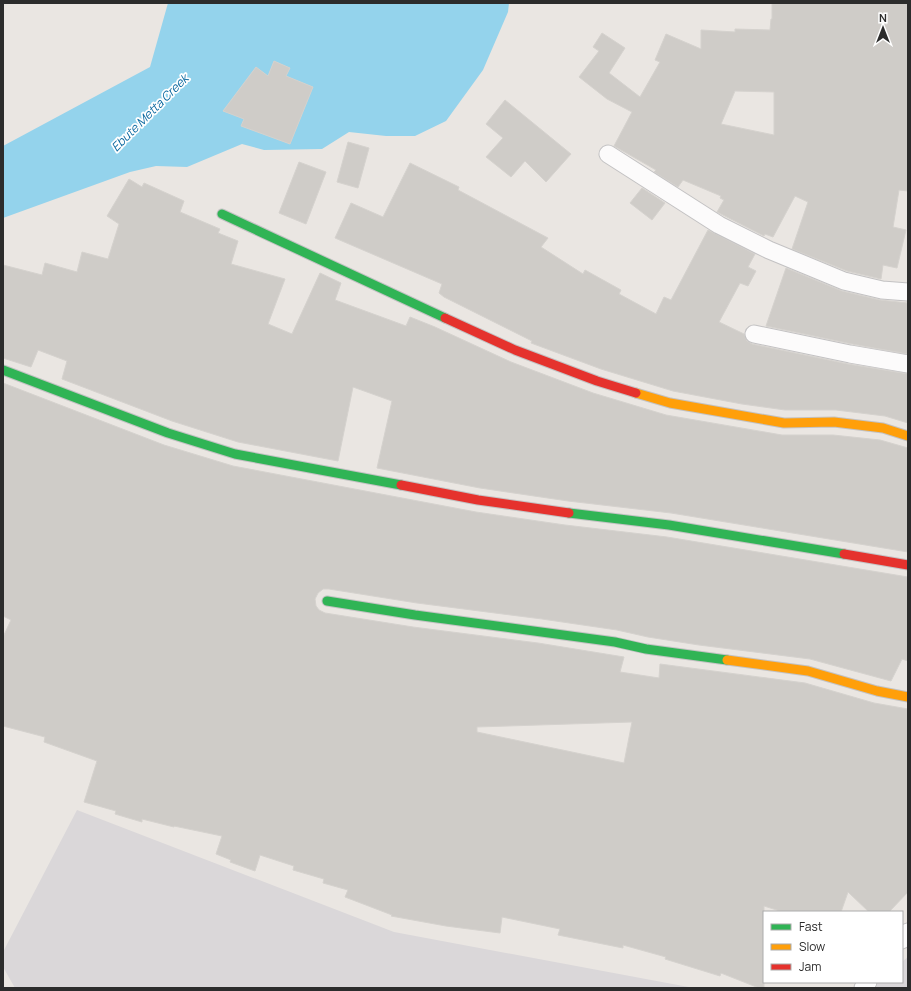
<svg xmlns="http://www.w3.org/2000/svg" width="911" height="991" font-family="Manrope,sans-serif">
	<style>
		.industrial { fill: #dad7d9 }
		.water { fill: #94d3ec }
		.building { fill: #cfccc8; stroke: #d5d2ce; fill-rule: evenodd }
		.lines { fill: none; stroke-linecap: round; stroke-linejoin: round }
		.street-casing { stroke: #c3c2c3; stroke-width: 19 }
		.fast-casing { stroke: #c3c2c3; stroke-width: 11 }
		.slow-casing { stroke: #c3c2c3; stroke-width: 11 }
		.jam-casing { stroke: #c3c2c3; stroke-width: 11 }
		.street { stroke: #fcfbfb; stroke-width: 17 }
		.fast { stroke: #30b455; stroke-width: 9 }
		.slow { stroke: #ff9f0a; stroke-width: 9 }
		.jam { stroke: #e5322d; stroke-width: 9 }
		.labels { text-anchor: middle; stroke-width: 3.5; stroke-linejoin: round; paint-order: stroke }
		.water-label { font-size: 12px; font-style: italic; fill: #0b69a0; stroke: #fff }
	</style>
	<rect width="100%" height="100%" fill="#eae6e2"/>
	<g class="industrial">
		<path d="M 77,810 L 394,932 L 694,988 L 15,988 L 3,967 L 3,952 Z"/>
		<path d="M 908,957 L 908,988 L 871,988 L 878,982 L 902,982 L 902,962 Z"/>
	</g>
	<path class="water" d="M 168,3 L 509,3 L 508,12 L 483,70 L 446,121 L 415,136 L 386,136 L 349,132 L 322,149 L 264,150 L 242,144 L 187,167 L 156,166 L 130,172 L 3,218 L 3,146 L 150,67 Z"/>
	<g class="building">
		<path d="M 772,3 L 908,3 L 908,191 L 899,190 L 893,227 L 906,230 L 897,268 L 883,265 L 881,279 L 847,271 L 792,249 L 808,202 L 795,196 L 773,237 L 765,234 L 764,236 L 717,212 L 724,200 L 720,198 L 721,196 L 683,180 L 678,187 L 654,172 L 656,170 L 614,146 L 632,112 L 607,99 L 579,77 L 599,51 L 593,47 L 602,33 L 625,48 L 609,73 L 640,97 L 660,62 L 655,60 L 666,34 L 701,49 L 701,30 L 735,32 L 735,29 L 770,30 L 771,19 L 772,19 ZM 735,91 L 774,92 L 774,135 L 721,124 Z"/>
		<path d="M 274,61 L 290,68 L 286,76 L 313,87 L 290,144 L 241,126 L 244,119 L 223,111 L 256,67 L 268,76 Z"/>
		<path d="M 505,100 L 571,154 L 546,182 L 525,161 L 511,177 L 486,157 L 503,138 L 486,124 Z"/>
		<path d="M 348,142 L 369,148 L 358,188 L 337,182 Z"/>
		<path d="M 299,162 L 326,172 L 306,224 L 279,213 Z"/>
		<path d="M 410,163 L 459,187 L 458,190 L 548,238 L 541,247 L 583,274 L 585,270 L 621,290 L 619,294 L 656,314 L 664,297 L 671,300 L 708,230 L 755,254 L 748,267 L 756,271 L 748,286 L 740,283 L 719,322 L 744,334 L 747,341 L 752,344 L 848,364 L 908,374 L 908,423 L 885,416 L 836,410 L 785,410 L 742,404 L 673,391 L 601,369 L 531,343 L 532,341 L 444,297 L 439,293 L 442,284 L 335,238 L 351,203 L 383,217 Z"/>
		<path d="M 129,179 L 142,187 L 144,183 L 184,201 L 180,212 L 220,229 L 218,233 L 238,241 L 231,264 L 285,279 L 268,324 L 292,334 L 320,273 L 341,283 L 335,300 L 406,326 L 410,317 L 435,327 L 511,362 L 593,393 L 666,415 L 782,435 L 833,435 L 880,440 L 908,448 L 908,552 L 671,513 L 568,501 L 480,488 L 377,468 L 392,401 L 353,387 L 338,461 L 238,442 L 172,421 L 62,379 L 67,361 L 38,350 L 31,367 L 3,358 L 3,265 L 42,275 L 45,263 L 77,272 L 82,252 L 108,259 L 119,224 L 107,216 Z"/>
		<path d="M 642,188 L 665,203 L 652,220 L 630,203 Z"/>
		<path d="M 786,268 L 842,291 L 880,300 L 908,303 L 908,354 L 852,344 L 766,326 Z"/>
		<path d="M 3,383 L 164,445 L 233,466 L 476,512 L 565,525 L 667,537 L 908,577 L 908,661 L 902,659 L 891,681 L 810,659 L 699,645 L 648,637 L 617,630 L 542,619 L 417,603 L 329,589 L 323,589 L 318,593 L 315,599 L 316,606 L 319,610 L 325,613 L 413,627 L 538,643 L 624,657 L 620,672 L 659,678 L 660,664 L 805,683 L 874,703 L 908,709 L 908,892 L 889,912 L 869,912 L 848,892 L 841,912 L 783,912 L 764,906 L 764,988 L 759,988 L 721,973 L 720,976 L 665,959 L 666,957 L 623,945 L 623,948 L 558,935 L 560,929 L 502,917 L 500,933 L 446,926 L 391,916 L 392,915 L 345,897 L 348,890 L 323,883 L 324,879 L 293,870 L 294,866 L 260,855 L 255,871 L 230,862 L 231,860 L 216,854 L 222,836 L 174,826 L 174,827 L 142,819 L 142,822 L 115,814 L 116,811 L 84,802 L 97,761 L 44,742 L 45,737 L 3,726 L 3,637 L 11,620 L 3,616 ZM 632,722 L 624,763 L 477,732 L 477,727 Z"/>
	</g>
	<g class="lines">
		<g class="street-casing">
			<g id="street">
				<path d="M 608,154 L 719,225 L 769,250 L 844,281 L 882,290 L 908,292"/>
				<path d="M 754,334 L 850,354 L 908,364"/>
				<path d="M 902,940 L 908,932"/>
				<path d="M 863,988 L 868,982"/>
			</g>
		</g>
		<g class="fast-casing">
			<g id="fast">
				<path d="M 222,214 L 445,318"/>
				<path d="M 3,370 L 168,433 L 235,454 L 401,485"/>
				<path d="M 569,513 L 669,525 L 844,554"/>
				<path d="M 327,601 L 415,615 L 615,642 L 646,649 L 727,660"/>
			</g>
		</g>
		<g class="slow-casing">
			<g id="slow">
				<path d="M 636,393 L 670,403 L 784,423 L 834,422 L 883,428 L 908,436"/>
				<path d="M 727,660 L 808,671 L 877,691 L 908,697"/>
			</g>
		</g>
		<g class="jam-casing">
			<g id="jam">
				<path d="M 445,318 L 515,350 L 597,381 L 636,393"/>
				<path d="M 401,485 L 478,500 L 569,513"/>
				<path d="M 844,554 L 908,565"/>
			</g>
		</g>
		<use href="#street" class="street"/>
		<use href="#fast" class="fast"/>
		<use href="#slow" class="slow"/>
		<use href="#jam" class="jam"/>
	</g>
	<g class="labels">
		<g class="water-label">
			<text transform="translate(150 113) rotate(-45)" y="4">Ebute Metta Creek</text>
		</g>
	</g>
	<rect width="911" height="991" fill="none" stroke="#2c2c2c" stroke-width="8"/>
	<rect x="763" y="911" width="140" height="72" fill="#ffffff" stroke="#ababab"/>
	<rect x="771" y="924" width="20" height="6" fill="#30b455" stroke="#ababab"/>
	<text x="799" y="931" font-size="12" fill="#2c2c2c">Fast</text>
	<rect x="771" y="944" width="20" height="6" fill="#ff9f0a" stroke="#ababab"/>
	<text x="799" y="951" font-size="12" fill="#2c2c2c">Slow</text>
	<rect x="771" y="964" width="20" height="6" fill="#e5322d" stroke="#ababab"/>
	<text x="799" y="971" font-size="12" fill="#2c2c2c">Jam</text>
	<g transform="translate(883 28)" stroke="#ffffff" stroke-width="3" paint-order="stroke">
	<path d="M0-3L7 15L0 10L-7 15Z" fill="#2c2c2c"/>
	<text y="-6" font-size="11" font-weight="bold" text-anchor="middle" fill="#2c2c2c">N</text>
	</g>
</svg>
